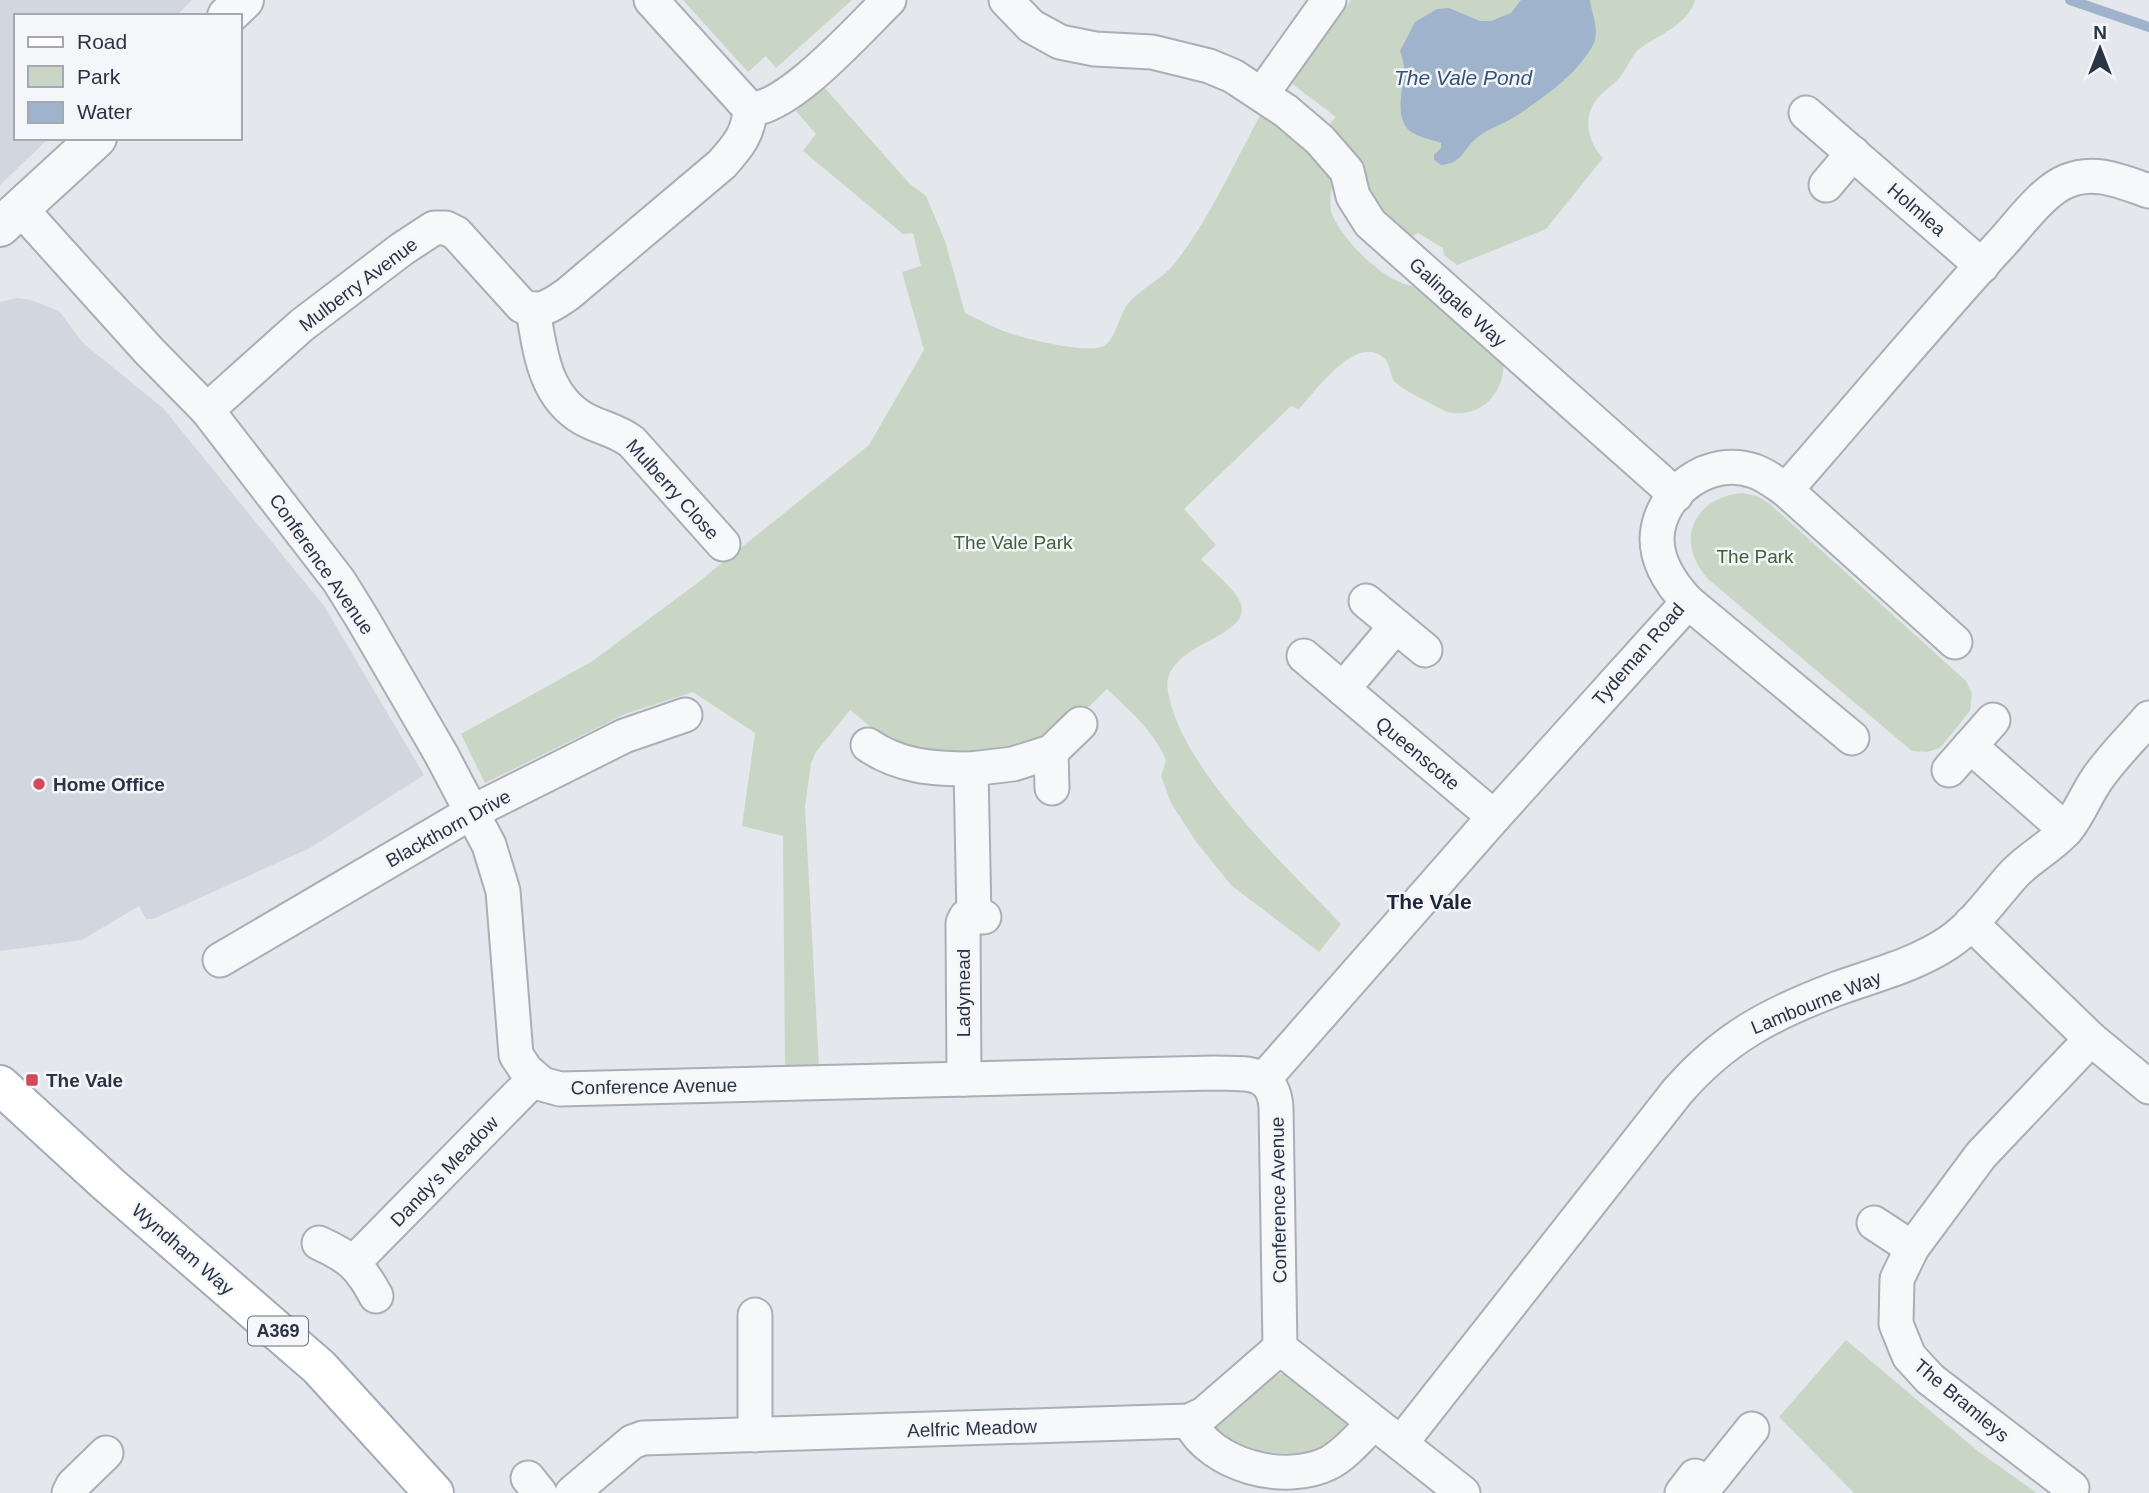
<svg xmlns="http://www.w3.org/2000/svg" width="2149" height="1493" font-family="Arial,sans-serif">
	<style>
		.built { fill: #d2d6de }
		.green { fill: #c9d6c5 }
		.water { fill: #9fb4cc }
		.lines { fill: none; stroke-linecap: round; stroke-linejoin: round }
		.stream { stroke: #9fb4cc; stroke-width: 10 }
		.minor-casing { stroke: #a9aeb7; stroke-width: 37 }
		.tertiary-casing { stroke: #a9aeb7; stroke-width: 42 }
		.primary-casing { stroke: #a3abb8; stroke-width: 42 }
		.minor { stroke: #f7f8fa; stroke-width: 33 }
		.tertiary { stroke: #f7f8fa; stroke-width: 38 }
		.primary { stroke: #fff; stroke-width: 38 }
		.poi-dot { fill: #d1495b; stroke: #f4f6f9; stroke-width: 2.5 }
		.labels { text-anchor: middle; stroke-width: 5; stroke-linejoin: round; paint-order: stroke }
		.shield { fill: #f4f6f9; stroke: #676e7b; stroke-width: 2 }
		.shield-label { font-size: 18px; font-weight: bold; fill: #2b3445 }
		.street-label { font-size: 19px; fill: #2b3445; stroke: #f4f6f9 }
		.park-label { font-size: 19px; fill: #3f6138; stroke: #f4f6f9 }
		.poi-label { font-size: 19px; font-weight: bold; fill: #2b3445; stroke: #f4f6f9; text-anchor: start }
		.water-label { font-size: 21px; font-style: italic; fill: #34527a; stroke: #f4f6f9 }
		.neighbourhood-label { font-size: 21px; font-weight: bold; fill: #1d2536; stroke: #f4f6f9 }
	</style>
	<rect width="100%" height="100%" fill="#e4e7ec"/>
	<g class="built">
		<path d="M 0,0 L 192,0 L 176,16 L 16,16 L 16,138 L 49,138 L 0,185 Z"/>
		<path d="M 17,298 L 31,300 L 59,311 L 83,343 L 163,408 L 324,606 L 424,775 L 310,848 L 153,919 L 146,919 L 139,906 L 82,940 L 0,951 L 0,302 Z"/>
	</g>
	<g class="green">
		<path d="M 683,0 L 852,0 L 776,68 L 766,56 L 748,72 Z"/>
		<path d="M 1351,0 L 1695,0 C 1688,25 1658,35 1639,49 C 1632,55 1627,68 1621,76 C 1614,85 1604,90 1597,99 C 1582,117 1588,143 1603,158 L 1546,229 L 1457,265 L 1444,255 L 1443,248 L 1418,233 L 1405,240 L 1389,224 L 1324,130 L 1336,117 L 1291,83 Z"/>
		<path d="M 823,86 L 909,183 L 926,196 L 945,241 L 965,313 C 980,320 994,328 1009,333 C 1027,339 1087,354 1104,346 C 1115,340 1119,316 1127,305 C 1140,288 1162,280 1175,263 C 1211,217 1235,161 1263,110 L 1274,116 L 1333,176 C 1332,189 1328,202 1332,214 C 1342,240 1389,288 1418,286 L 1503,359 C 1507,391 1481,420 1447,412 C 1434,405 1404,391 1395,382 C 1389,375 1391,364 1384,358 C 1356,333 1316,391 1299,409 L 1291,406 L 1184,509 L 1216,545 L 1201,559 C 1211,570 1235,589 1240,602 C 1256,639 1159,642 1168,692 C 1182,771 1287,867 1341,924 L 1319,952 L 1232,886 L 1197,843 L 1171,803 L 1161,776 L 1166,760 C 1153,730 1130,711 1107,689 L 1056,739 L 965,761 L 892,744 L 850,710 L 816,752 L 811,763 L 805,807 L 819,1066 L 785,1067 L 783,836 L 742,826 L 755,733 L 693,692 L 625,714 L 485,783 L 461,734 L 591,662 L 696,584 L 869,445 L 924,350 L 902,272 L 921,266 L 913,233 L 903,234 L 803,151 L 816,134 L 796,111 Z"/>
		<path d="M 1742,493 L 1757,496 L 1770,504 L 1966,681 L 1972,694 L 1970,711 L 1940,748 L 1927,752 L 1912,751 L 1708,579 C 1674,541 1693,498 1742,493 Z"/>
		<path d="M 1846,1340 L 1979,1452 L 2037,1493 L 1854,1493 L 1779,1417 Z"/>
		<path d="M 1280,1374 L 1288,1374 L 1347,1422 C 1330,1463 1268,1457 1235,1442 C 1227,1439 1219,1434 1211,1429 L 1211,1427 L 1272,1378 Z"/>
	</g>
	<path class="water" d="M 1521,0 L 1590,0 C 1592,16 1601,32 1592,47 C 1575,76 1543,98 1516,116 C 1504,124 1489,128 1478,137 C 1462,149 1464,163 1441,165 L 1434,160 L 1434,155 L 1441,148 L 1441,143 C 1431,139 1419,138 1410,131 C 1394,118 1403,89 1404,72 C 1405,65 1402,58 1400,51 L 1415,22 L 1437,9 L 1449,8 L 1480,21 L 1491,21 L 1511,13 Z"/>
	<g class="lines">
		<path class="stream" d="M 2070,0 L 2149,27"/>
		<g class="minor-casing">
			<g id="minor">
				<path d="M 651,0 L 750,109"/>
				<path d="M 1006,0 L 1031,26 L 1060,42 L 1095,49 L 1152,52 L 1209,66 L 1233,76 L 1286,111 L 1320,140 L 1347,171 L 1353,196 L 1370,223 L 1676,495"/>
				<path d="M 1262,94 L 1329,0"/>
				<path d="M 750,109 C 789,109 860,28 889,0"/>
				<path d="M 1806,113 L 1982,266"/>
				<path d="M 1826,185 L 1853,153"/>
				<path d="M 21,209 L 149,351 L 207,410 L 339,581 L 362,618 L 441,754 L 489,845 L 503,891 L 516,1055 L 526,1070 L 542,1084 L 560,1089 L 1214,1073 C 1243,1074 1273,1068 1276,1107 L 1280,1348 L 1463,1493"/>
				<path d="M 533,310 C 540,351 544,396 584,419 C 600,428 617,430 632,442 L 723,544"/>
				<path d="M 207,410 L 302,325 L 402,249 L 434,228 L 446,228 L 456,233 L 522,306 C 541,314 552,305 568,294 L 722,164 C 738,146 749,133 750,109"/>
				<path d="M 1786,490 L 1955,642"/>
				<path d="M 1366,601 L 1425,650"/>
				<path d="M 1688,602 L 1852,738"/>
				<path d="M 1304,656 L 1494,817"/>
				<path d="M 1343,689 L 1396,626"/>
				<path d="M 868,745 C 900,767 934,769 971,769"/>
				<path d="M 1970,746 L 2066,830"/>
				<path d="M 1051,752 L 1052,788"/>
				<path d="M 1949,770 L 1993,720"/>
				<path d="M 974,917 L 971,769 L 1013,764 L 1051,752 L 1080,724"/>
				<path d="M 1971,923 L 2091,1039 L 2149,1087"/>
				<path d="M 220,960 L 472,812 L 624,736 L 685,715"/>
				<path d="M 964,1079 L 963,923 L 966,917 L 984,917"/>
				<path d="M 1264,1079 L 1494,817 L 1688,602 C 1672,585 1657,563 1657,539 C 1658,492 1710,455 1754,471 C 1766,475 1776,483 1786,490 C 1857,409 1926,326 1999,246 C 2018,226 2042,191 2067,181 C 2096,169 2122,182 2149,191"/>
				<path d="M 1874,1223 L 1912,1248"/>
				<path d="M 319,1243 C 350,1257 360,1266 376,1296"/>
				<path d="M 354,1262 L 534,1079"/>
				<path d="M 1189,1421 C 1211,1466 1285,1485 1329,1463 C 1346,1454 1360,1436 1374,1423"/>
				<path d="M 755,1435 L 755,1315"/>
				<path d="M 1401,1443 L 1677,1092 C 1724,1038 1770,1014 1836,989 C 1874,975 1913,966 1948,943 C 1975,925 1993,897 2014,874 C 2030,857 2051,847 2067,829 C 2079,814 2086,795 2097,779 C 2112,757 2132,738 2149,718"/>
				<path d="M 528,1478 L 540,1493"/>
				<path d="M 2072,1488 L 1930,1379 L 1909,1356 L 1896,1324 L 1897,1279 L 1912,1248 L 1981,1155 L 2091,1039"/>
				<path d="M 69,1493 L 73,1485 L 106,1453"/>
				<path d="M 572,1493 L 632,1442 L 643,1438 L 1189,1421 L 1204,1414 L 1280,1348"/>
				<path d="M 1682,1493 L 1695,1476 L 1707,1485 L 1752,1429"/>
			</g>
		</g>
		<g class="tertiary-casing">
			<g id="tertiary">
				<path d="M 227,16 L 244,0"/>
				<path d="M 0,227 L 97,138"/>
			</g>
		</g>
		<g class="primary-casing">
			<path id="primary" d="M 0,1085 L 108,1184 L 319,1367 L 434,1493"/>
		</g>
		<use href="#minor" class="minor"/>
		<use href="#tertiary" class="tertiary"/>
		<use href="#primary" class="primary"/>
	</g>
	<g class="poi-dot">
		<circle cx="39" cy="784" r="7"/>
		<rect x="25" y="1073" width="14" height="14" rx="3.5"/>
	</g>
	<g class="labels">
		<rect class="shield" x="248" y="1316.5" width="60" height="29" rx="5"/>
		<g class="shield-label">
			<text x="278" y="1337">A369</text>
		</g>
		<g class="street-label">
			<text transform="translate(1917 209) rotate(41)" y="7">Holmlea</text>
			<text transform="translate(358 284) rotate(-37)" y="7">Mulberry Avenue</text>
			<text transform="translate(1458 302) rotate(42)" y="7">Galingale Way</text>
			<text transform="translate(673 489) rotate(48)" y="7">Mulberry Close</text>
			<text transform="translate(322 564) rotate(55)" y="7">Conference Avenue</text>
			<text transform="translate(1638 654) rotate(-49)" y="7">Tydeman Road</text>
			<text transform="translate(1418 753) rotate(40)" y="7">Queenscote</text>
			<text transform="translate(448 828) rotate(-29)" y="7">Blackthorn Drive</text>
			<text transform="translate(963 993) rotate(-90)" y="7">Ladymead</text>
			<text transform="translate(1816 1002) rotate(-22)" y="7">Lambourne Way</text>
			<text transform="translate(654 1086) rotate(-1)" y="7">Conference Avenue</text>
			<text transform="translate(444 1171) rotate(-46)" y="7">Dandy's Meadow</text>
			<text transform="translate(1278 1200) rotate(-91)" y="7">Conference Avenue</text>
			<text transform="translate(183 1249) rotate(41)" y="7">Wyndham Way</text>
			<text transform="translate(1962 1400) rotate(40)" y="7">The Bramleys</text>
			<text transform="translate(972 1428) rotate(-2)" y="7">Aelfric Meadow</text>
		</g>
		<g class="park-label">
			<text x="1013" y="549">The Vale Park</text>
			<text x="1755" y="563">The Park</text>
		</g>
		<g class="poi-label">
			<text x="53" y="791">Home Office</text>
			<text x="46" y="1087">The Vale</text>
		</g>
		<g class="water-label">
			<text x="1463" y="85">The Vale Pond</text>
		</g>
		<g class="neighbourhood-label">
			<text x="1429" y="909">The Vale</text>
		</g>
	</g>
	<rect x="14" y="14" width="228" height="126" fill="#f4f6f9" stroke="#a4a8b1" stroke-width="2"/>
	<rect x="28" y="37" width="35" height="10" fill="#ffffff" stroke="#a4a8b1" stroke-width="2"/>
	<text x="77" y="49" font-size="21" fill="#2b3445">Road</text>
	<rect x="28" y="66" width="35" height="21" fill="#c9d6c5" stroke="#a4a8b1" stroke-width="2"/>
	<text x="77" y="84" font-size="21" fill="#2b3445">Park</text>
	<rect x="28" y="102" width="35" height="21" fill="#9fb4cc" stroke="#a4a8b1" stroke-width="2"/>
	<text x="77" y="119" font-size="21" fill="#2b3445">Water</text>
	<g transform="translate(2100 49)" stroke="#f4f6f9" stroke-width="5" paint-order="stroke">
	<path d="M0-5L12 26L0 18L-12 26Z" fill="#2b3445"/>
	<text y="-10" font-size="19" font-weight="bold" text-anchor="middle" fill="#2b3445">N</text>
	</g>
</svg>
